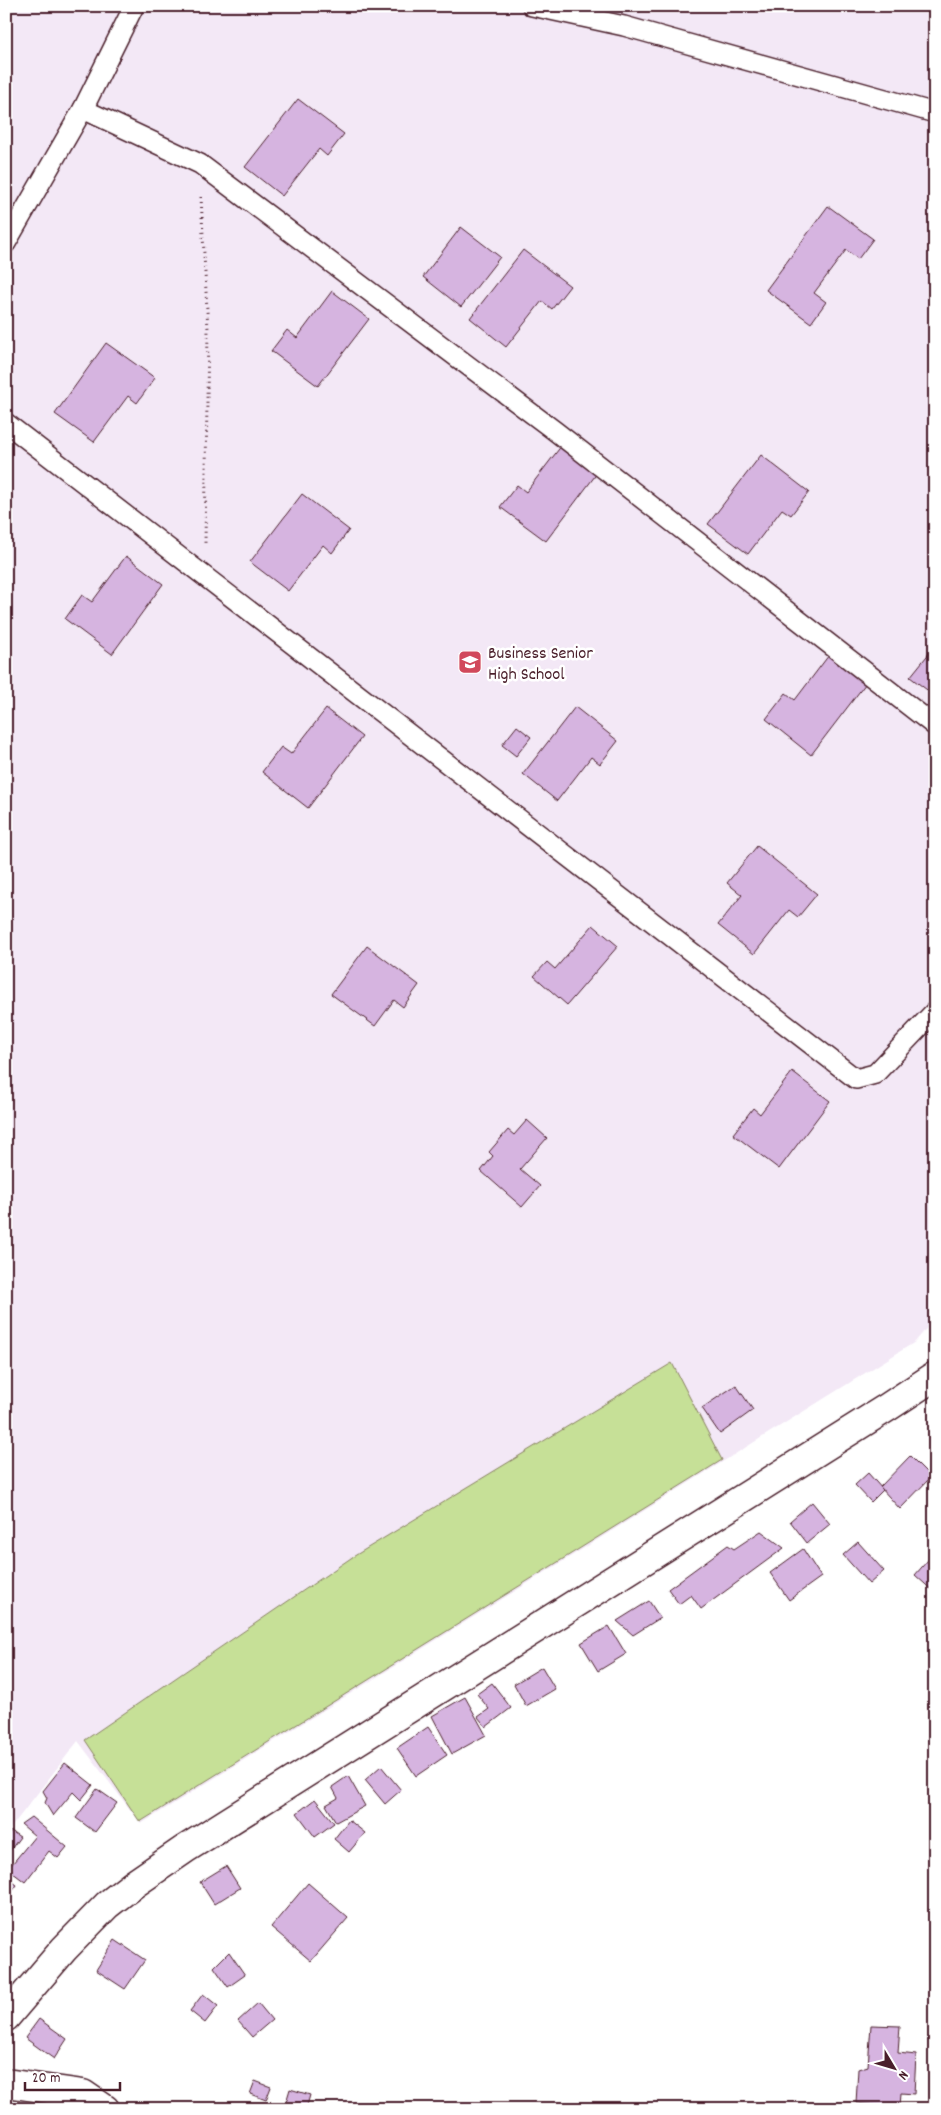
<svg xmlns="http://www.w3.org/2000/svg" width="941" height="2115" font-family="Dekko,sans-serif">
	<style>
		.built { fill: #f3e8f6 }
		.green { fill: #c6e097; stroke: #888061 }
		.building { fill: #d6b4e0; stroke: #4a1f2b }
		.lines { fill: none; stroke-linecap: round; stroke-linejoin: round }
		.lane-casing { stroke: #4a1f2b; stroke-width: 22 }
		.street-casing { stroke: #4a1f2b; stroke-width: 31 }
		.secondary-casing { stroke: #4a1f2b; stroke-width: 31 }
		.path { stroke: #4a1f2b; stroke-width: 3; stroke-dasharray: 1 4; stroke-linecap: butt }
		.lane { stroke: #fff; stroke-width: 19 }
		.street { stroke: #fff; stroke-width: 28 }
		.secondary { stroke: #fff; stroke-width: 28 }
		.labels { text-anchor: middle; stroke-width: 5; stroke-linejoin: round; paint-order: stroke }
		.poi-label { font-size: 18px; fill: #4a1f2b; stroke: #fff; text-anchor: start }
	</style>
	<rect width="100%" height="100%" fill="#fff"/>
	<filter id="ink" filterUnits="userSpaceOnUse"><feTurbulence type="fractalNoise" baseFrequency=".02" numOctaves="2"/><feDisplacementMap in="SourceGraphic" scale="10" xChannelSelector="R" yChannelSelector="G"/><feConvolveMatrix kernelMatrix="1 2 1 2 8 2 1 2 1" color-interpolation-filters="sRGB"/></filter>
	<g filter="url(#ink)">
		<path class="built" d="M 6,6 L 935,6 L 935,1318 L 915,1342 L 141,1824 L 78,1741 L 6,1834 Z"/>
		<path class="green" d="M 672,1363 L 722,1460 L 140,1822 L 85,1740 L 351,1558 Z"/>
		<g class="building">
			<path d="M 298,99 L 344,134 L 327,156 L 319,149 L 282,196 L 245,167 Z"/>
			<path d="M 828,206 L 873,239 L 858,259 L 846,250 L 814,293 L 826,302 L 811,323 L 766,290 Z"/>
			<path d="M 461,227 L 500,257 L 461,307 L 423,277 Z"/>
			<path d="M 523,250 L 570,286 L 552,309 L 542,301 L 506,347 L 470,318 Z"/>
			<path d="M 332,291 L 369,319 L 318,386 L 271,351 L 287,330 L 297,338 Z"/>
			<path d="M 106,343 L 155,378 L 137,403 L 128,396 L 94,442 L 55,414 Z"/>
			<path d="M 562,445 L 598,472 L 546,541 L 500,507 L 517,485 L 526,492 Z"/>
			<path d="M 761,455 L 809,492 L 791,515 L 782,509 L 748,554 L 708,524 Z"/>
			<path d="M 302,494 L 349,530 L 332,553 L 323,545 L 288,591 L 250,562 Z"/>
			<path d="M 126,556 L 163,584 L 112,654 L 65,619 L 82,595 L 92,602 Z"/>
			<path d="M 935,646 L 935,696 L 910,677 Z"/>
			<path d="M 829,655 L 866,683 L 811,755 L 766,719 L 786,693 L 795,700 Z"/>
			<path d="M 575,707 L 618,741 L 600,764 L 591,757 L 557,801 L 523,774 Z"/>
			<path d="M 326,709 L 362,737 L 308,808 L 262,772 L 281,747 L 291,754 Z"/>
			<path d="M 517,726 L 531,737 L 516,756 L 502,745 Z"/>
			<path d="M 757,846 L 817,894 L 798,917 L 789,910 L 754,954 L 718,925 L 742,895 L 727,883 Z"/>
			<path d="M 593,925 L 618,946 L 567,1005 L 534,976 L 547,962 L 555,969 Z"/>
			<path d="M 367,946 L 419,985 L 403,1007 L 394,1000 L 375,1026 L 331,994 Z"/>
			<path d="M 792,1072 L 830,1101 L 779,1169 L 733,1134 L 753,1108 L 760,1114 Z"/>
			<path d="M 527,1120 L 547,1138 L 520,1169 L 540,1186 L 522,1207 L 481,1171 L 493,1156 L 489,1152 L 508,1130 L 514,1135 Z"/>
			<path d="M 736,1385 L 753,1410 L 720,1434 L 702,1408 Z"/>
			<path d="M 910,1456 L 931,1477 L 900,1509 L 880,1487 Z"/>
			<path d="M 868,1473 L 883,1490 L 871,1502 L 855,1485 Z"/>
			<path d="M 812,1502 L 830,1524 L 807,1543 L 790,1521 Z"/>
			<path d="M 761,1531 L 784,1548 L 701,1609 L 691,1595 L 679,1604 L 668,1589 L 728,1545 L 734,1549 Z"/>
			<path d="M 858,1542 L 884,1571 L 869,1584 L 843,1555 Z"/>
			<path d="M 803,1549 L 821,1577 L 789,1600 L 770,1573 Z"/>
			<path d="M 935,1552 L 935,1593 L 915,1575 Z"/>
			<path d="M 649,1601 L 660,1618 L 633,1635 L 617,1621 Z"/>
			<path d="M 609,1626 L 626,1654 L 598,1671 L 581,1643 Z"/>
			<path d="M 542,1667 L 555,1689 L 526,1706 L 514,1684 Z"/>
			<path d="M 492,1683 L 511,1708 L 486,1727 L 478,1717 L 489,1709 L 477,1694 Z"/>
			<path d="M 465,1697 L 486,1735 L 452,1754 L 432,1716 Z"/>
			<path d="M 428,1727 L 447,1755 L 416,1776 L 397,1748 Z"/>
			<path d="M 65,1763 L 93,1785 L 81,1800 L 73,1792 L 53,1816 L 45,1803 L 47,1798 L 43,1791 Z"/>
			<path d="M 381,1766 L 401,1790 L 385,1804 L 365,1780 Z"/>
			<path d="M 348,1776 L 365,1806 L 336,1822 L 326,1805 L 338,1798 L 332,1787 Z"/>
			<path d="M 97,1789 L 117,1803 L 95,1832 L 76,1818 Z"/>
			<path d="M 315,1799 L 334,1823 L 315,1837 L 297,1813 Z"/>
			<path d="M 31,1817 L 67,1847 L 58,1858 L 49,1851 L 25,1882 L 8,1869 L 35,1836 L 21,1824 Z"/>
			<path d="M 349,1820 L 365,1833 L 349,1852 L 334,1839 Z"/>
			<path d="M 11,1831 L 20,1837 L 6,1856 L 6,1837 Z"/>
			<path d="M 226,1866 L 240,1888 L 214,1904 L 200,1882 Z"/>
			<path d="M 6,1877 L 17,1885 L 6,1900 Z"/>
			<path d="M 308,1883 L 348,1918 L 311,1961 L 271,1927 Z"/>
			<path d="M 115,1940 L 145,1960 L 125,1989 L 96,1970 Z"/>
			<path d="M 229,1952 L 245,1975 L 228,1987 L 214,1967 Z"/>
			<path d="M 203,1994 L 218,2006 L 205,2023 L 190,2011 Z"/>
			<path d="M 258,2003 L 272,2020 L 252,2037 L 238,2021 Z"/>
			<path d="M 39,2019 L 67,2039 L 54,2059 L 25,2038 Z"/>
			<path d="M 871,2025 L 900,2026 L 898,2053 L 916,2055 L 914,2094 L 901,2093 L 900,2107 L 856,2103 L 858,2069 L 868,2066 Z"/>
			<path d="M 255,2081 L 271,2087 L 266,2100 L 250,2094 Z"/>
			<path d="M 290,2089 L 310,2095 L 306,2109 L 284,2109 Z"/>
		</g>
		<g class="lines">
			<g class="lane-casing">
				<g id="lane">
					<path d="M 532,6 L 624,26 L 935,113"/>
					<path d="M 83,109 L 200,164 L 555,431 L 935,726"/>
					<path d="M 6,243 L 83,109 L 134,6"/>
					<path d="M 6,423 L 856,1079 L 875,1074 L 935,1011"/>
				</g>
			</g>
			<g class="street-casing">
				<path id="street" d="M 6,2083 L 83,2094 L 105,2109"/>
			</g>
			<g class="secondary-casing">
				<path id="secondary" d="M 6,2017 L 64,1949 L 107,1905 L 134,1884 L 185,1849 L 888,1407 L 935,1376"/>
			</g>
			<path class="path" d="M 201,197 L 208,329 L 205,543"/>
			<use href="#lane" class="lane"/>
			<use href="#street" class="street"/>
			<use href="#secondary" class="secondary"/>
		</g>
	</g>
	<defs>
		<g id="school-square" transform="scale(1.25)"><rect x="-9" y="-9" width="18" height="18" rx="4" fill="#d1495b" stroke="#fff"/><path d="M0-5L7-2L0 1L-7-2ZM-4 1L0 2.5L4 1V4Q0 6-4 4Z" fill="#fff"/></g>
	</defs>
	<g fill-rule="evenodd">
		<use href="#school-square" x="470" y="662"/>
	</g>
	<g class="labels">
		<g class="poi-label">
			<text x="488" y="658">Business Senior<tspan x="488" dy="21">High School</tspan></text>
		</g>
	</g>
	<rect width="941" height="2115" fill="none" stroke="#fff" stroke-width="25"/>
	<rect x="12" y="12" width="916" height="2090" fill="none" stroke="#4a1f2b" stroke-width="2" filter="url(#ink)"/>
	<g transform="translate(894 2068) rotate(128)" stroke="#ffffff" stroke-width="4" paint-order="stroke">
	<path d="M0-4L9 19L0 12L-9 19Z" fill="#4a1f2b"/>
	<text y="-8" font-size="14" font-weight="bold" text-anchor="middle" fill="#4a1f2b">N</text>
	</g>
	<path d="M25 2082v8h95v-8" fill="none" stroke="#4a1f2b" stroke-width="2.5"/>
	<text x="32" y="2082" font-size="15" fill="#4a1f2b" stroke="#ffffff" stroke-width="4" paint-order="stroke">20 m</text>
</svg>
